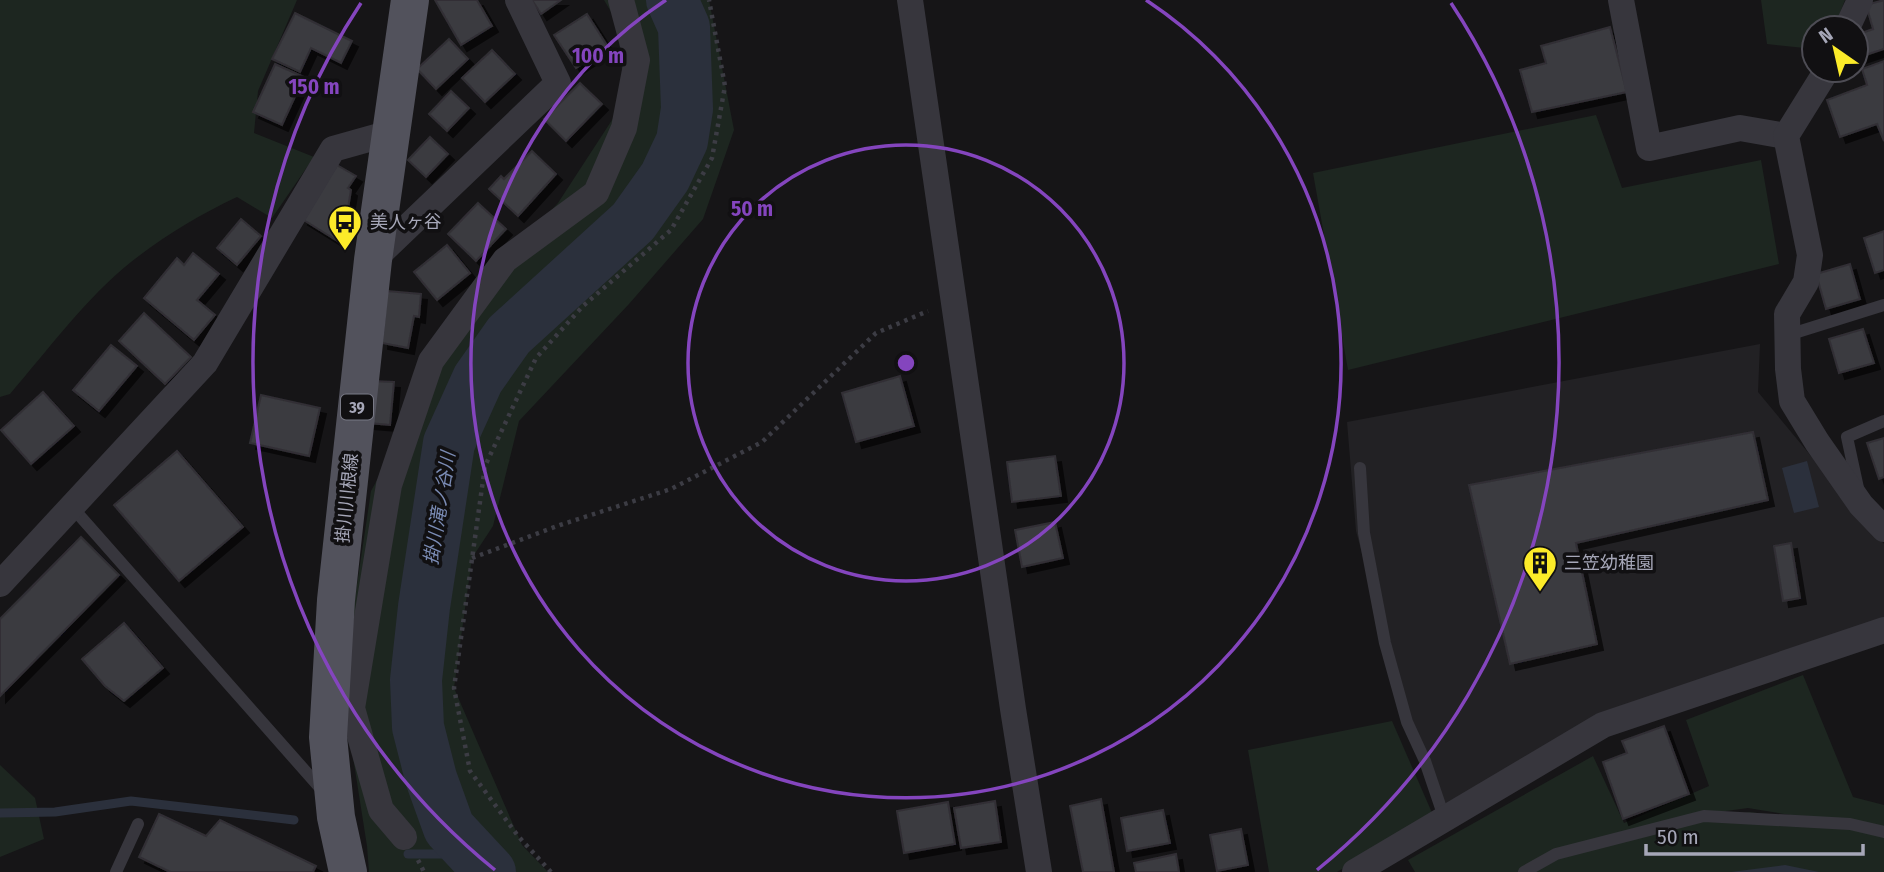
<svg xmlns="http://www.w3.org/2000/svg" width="1884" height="872" font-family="'Fira Sans Condensed','Noto Sans JP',sans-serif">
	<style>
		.built { fill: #222124 }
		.green { fill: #1d2620; fill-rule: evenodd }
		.water { fill: #2b303c }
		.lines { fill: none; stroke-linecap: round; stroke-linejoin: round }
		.stream { stroke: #2b303c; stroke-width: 9 }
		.river { stroke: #2b303c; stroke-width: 52 }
		.building { fill: #3a3a3f; stroke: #302f34; stroke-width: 2; filter: url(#shadow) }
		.path { stroke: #3c3c44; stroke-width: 4.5; stroke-dasharray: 3.5 5; stroke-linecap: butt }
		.service { stroke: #37363d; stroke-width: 12 }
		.minor { stroke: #37363d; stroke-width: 26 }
		.primary { stroke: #52525c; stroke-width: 38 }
		.ring { fill: none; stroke: #8445be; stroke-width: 3.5 }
		.labels { text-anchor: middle; stroke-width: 7; stroke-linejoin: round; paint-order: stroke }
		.shield { fill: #111012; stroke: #797a86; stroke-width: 2 }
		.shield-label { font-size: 16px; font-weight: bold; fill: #a6a7b8 }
		.poi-label { font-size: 18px; fill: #a6a7b8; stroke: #111012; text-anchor: start }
		.street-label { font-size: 18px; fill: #a6a7b8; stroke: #111012 }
		.water-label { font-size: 19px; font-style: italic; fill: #7b8cb5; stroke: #111012 }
		.centre { fill: #8445be; stroke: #111012; stroke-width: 3.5 }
		.ring-label { font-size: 21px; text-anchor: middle; font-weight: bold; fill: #8445be; stroke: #111012; stroke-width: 7; stroke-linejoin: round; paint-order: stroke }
	</style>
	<defs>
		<filter id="shadow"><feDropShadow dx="6" dy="6" stdDeviation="0" flood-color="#0009"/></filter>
	</defs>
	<rect width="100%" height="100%" fill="#161517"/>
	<path class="built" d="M 1760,344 L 1758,392 L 1884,544 L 1884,618 L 1643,702 L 1444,817 L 1407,722 L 1356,531 L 1347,422 Z"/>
	<g class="green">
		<path d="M 0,0 L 297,0 L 258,91 L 254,133 L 314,157 L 272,218 L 237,197 C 199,215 164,236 131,262 C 87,297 47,351 10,394 L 0,397 Z"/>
		<path d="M 604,0 L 709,0 L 734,130 L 703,219 L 629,304 L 519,421 L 493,526 L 472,558 L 454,688 L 522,845 L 548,872 L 369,872 L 367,846 L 353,757 L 350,631 L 371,491 L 394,449 L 447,323 L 558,203 L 625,100 L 617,22 Z"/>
		<path d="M 1761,0 L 1845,0 L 1834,28 L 1814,28 L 1814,49 L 1767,44 Z"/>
		<path d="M 1596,115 L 1622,188 L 1761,160 L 1779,264 L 1348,370 L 1313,173 Z"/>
		<path d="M 1803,675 L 1853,797 L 1884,805 L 1884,872 L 1415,872 L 1408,860 L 1593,756 L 1624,823 L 1709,786 L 1686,720 ZM 1748,808 L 1839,823 L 1749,812 L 1588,847 L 1719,812 Z"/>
		<path d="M 1392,721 L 1433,815 L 1337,872 L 1269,872 L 1248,750 Z"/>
		<path d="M 0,765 L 35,798 L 44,839 L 0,857 Z"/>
	</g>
	<g class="water">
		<path d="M 1807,461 L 1819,507 L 1794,513 L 1782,468 Z"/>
		<path d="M 1785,865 L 1819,872 L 1731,872 Z"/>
	</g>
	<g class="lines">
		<g class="stream">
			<path d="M 0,813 L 55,812 L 131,801 L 294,820"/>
			<path d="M 408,854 L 471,854"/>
		</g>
		<path class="river" d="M 490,872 L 449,828 L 431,778 L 418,727 L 416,680 L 424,607 L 449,443 L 478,379 L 509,335 L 633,222 L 665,177 L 682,141 L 687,109 L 684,27 L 672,0"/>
	</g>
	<g class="building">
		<path d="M 435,0 L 477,0 L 492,26 L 461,45 Z"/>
		<path d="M 532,0 L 561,0 L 541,14 Z"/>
		<path d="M 1884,0 L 1884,49 L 1860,57 L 1856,35 L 1873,29 L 1866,5 Z"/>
		<path d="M 295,13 L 352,41 L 341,63 L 311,48 L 300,72 L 272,59 Z"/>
		<path d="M 587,14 L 608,47 L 576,68 L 554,35 Z"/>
		<path d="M 1610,27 L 1627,92 L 1532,112 L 1520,70 L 1546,63 L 1541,46 Z"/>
		<path d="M 449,39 L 468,59 L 436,89 L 417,69 Z"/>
		<path d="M 492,50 L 515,74 L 485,102 L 462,78 Z"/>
		<path d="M 1884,61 L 1884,141 L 1877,124 L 1840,137 L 1827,100 L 1867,85 L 1862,69 Z"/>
		<path d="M 275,64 L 304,77 L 282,125 L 253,112 Z"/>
		<path d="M 580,83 L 602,104 L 566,141 L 544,119 Z"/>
		<path d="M 451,91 L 469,108 L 447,131 L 429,114 Z"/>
		<path d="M 430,137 L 448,154 L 426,177 L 408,160 Z"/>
		<path d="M 532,151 L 556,174 L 518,216 L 489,189 L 501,176 L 504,179 Z"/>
		<path d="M 337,165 L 356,176 L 348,188 L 351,190 L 347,215 L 339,227 L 346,231 L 339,242 L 302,219 Z"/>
		<path d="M 478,203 L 506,229 L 476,261 L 448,234 Z"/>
		<path d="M 241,219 L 261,236 L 237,265 L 217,248 Z"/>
		<path d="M 1884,231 L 1884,270 L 1875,273 L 1864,238 Z"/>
		<path d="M 447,245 L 470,273 L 437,300 L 414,272 Z"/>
		<path d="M 193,253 L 219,274 L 197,300 L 215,315 L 194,340 L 144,298 L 177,258 L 184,265 Z"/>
		<path d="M 1850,264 L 1860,299 L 1826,309 L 1816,274 Z"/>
		<path d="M 387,291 L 421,294 L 419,317 L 414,316 L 408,348 L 382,343 Z"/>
		<path d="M 144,313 L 191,357 L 165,384 L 119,341 Z"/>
		<path d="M 1863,329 L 1874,363 L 1839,373 L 1829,339 Z"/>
		<path d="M 111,345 L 137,366 L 99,411 L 73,390 Z"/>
		<path d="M 900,376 L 914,426 L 856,442 L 842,393 Z"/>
		<path d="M 372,381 L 394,382 L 390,425 L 368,423 Z"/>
		<path d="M 43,392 L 74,426 L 31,464 L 1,430 Z"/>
		<path d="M 261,395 L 320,408 L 309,456 L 250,443 Z"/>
		<path d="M 1753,432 L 1768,500 L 1576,543 L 1597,644 L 1510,664 L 1469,485 Z"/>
		<path d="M 1884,438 L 1884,477 L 1879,479 L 1867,443 Z"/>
		<path d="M 177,451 L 243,527 L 179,581 L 114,505 Z"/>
		<path d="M 1055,456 L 1061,496 L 1012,502 L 1007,462 Z"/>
		<path d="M 1055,522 L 1063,558 L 1022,567 L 1015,530 Z"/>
		<path d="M 81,537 L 119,575 L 0,696 L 0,619 Z"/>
		<path d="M 1791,543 L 1800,598 L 1783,601 L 1774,546 Z"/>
		<path d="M 124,623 L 163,668 L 124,701 L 105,686 L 82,659 Z"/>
		<path d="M 1664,726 L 1689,794 L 1623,819 L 1603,762 L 1627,753 L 1622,741 Z"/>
		<path d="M 1101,799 L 1114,872 L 1083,872 L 1070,806 Z"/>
		<path d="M 995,801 L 1001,842 L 961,848 L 954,808 Z"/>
		<path d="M 948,802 L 955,844 L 904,853 L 897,811 Z"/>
		<path d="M 1163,810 L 1170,843 L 1127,851 L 1121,818 Z"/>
		<path d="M 159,814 L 206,836 L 220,820 L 316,866 L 313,872 L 170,872 L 139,857 Z"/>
		<path d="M 1241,829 L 1248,865 L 1217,871 L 1210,835 Z"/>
		<path d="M 1176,854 L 1179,872 L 1136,872 L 1134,863 Z"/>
	</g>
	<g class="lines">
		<g class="path">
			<path d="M 472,558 L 560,525 L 671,489 L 762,442 L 876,333 L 928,311"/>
			<path d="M 418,860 L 424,872"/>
			<path d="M 551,872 L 518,836 L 470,771 L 454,688 L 485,466 L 536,358 L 583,306 L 671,230 L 712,158 L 725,86 L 709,0"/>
		</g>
		<g class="service">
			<path d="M 1788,335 L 1884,305"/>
			<path d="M 1360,468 L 1364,533 L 1385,643 L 1407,722 L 1425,761 L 1444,817"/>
			<path d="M 1858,488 L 1847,437 L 1884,421"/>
			<path d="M 72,507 L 322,790"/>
			<path d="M 116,872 L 138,824"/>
			<path d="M 1524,872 L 1556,854 L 1704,816 L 1850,824 L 1884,832"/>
		</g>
		<g class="minor">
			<path d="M 910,0 L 1013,709 L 1039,872"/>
			<path d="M 1621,0 L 1649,148 L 1740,128 L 1786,136"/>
			<path d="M 1847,28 L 1860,0"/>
			<path d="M 1827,70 L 1786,136 L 1810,255 L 1806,282 L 1787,314 L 1788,369 L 1792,401 L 1817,442 L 1861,505 L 1884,529"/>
			<path d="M 373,260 L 558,83 L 518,0"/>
			<path d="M 0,584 L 205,363 L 333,149 L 390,133"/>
			<path d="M 404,837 L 381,810 L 352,708 L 389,485 L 431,361 L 505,260 L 596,193 L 624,128 L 637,60 L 621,0"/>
			<path d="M 1355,872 L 1603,725 L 1884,630"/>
		</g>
		<path class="primary" d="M 348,872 L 336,817 L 328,737 L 336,600 L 373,260 L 410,0"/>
	</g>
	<g class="ring">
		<circle cx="906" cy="363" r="218"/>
		<path d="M1146 0A435 435 0 1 1 666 0"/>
		<path d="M495 870A653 653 0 0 1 361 3M1451 3A653 653 0 0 1 1317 870"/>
	</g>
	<defs>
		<g id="bus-pin" transform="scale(1.75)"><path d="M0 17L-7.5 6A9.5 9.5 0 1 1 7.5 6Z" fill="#fceb29" stroke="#111012"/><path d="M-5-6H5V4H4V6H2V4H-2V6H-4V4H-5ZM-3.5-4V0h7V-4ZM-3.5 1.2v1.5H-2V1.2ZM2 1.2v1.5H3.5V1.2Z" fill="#111"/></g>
		<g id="building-pin" transform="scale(1.75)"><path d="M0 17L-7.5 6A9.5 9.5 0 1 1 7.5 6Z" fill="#fceb29" stroke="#111012"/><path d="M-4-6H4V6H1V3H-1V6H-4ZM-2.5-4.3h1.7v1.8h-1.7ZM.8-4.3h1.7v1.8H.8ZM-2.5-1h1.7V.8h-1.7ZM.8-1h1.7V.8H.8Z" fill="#111"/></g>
	</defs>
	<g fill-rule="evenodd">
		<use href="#bus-pin" x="345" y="222"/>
		<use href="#building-pin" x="1540" y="563"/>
	</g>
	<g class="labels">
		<rect class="shield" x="341" y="394.5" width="32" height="25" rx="5"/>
		<g class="shield-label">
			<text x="357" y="413">39</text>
		</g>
		<g class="poi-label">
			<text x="370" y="228">美人ヶ谷</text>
			<text x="1564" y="569">三笠幼稚園</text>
		</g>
		<g class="street-label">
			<text transform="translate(347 498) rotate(-84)" y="6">掛川川根線</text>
		</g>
		<g class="water-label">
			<text transform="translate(439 508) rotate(-81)" y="7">掛川滝ノ谷川</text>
		</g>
	</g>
	<circle cx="906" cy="363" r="10" class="centre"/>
	<g class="ring-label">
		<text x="598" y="63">100 m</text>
		<text x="314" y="94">150 m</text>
		<text x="752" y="216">50 m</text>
	</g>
	<g transform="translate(1835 49) rotate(326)"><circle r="33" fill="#111012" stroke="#4d4c54" stroke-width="2"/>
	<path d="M0-5L12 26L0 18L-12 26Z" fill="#fceb29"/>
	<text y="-10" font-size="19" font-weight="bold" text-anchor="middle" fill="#a6a7b8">N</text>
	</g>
	<path d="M1646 844v10h217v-10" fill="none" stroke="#a6a7b8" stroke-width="3.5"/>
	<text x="1657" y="844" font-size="21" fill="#a6a7b8" stroke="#111012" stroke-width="5" paint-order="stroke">50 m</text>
</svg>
